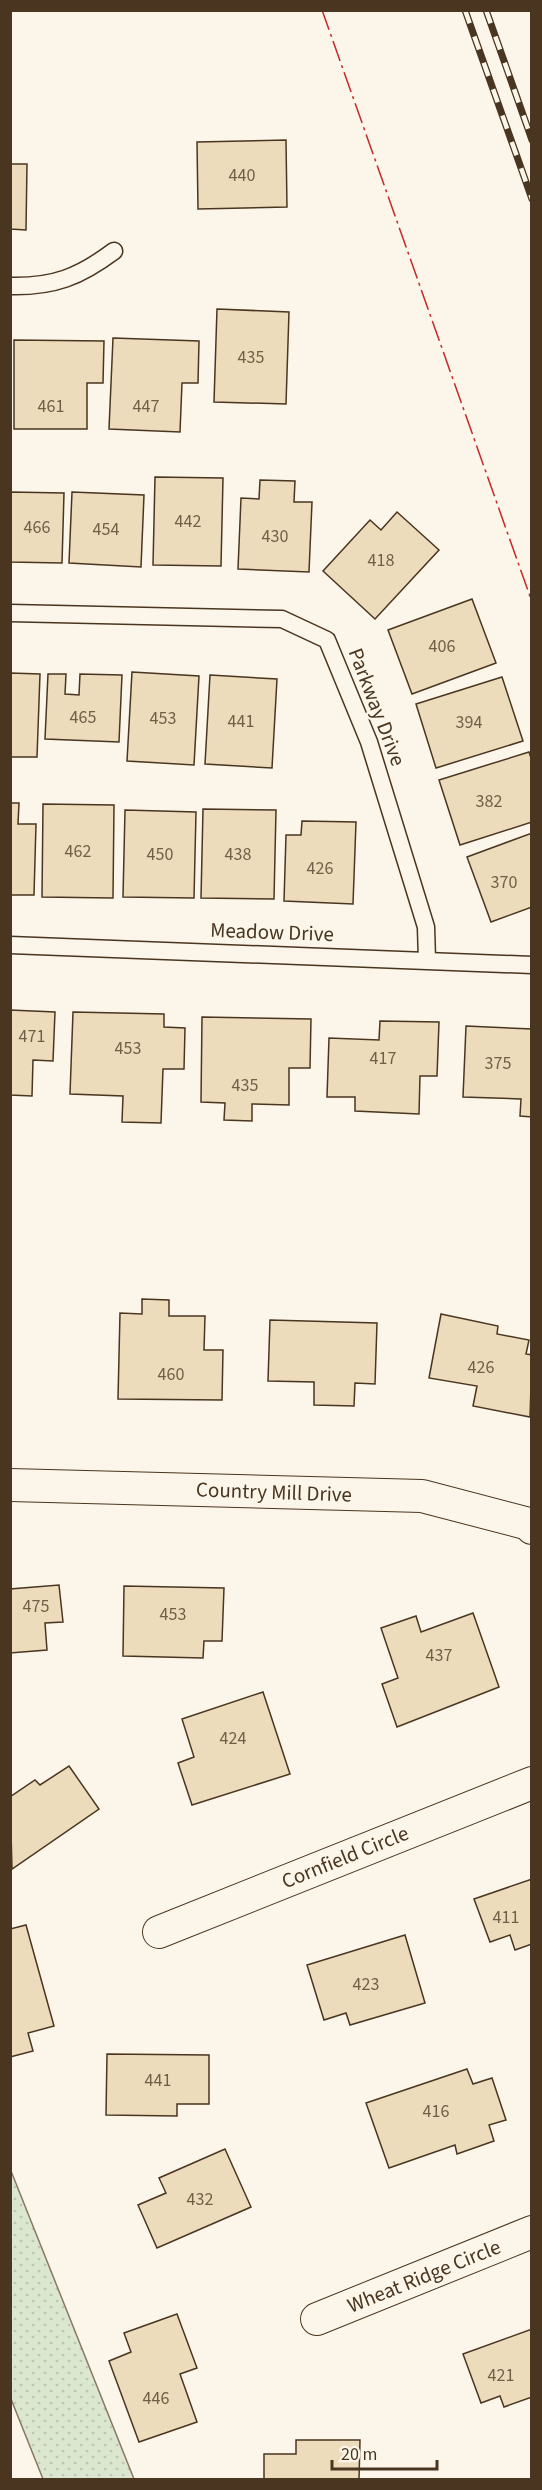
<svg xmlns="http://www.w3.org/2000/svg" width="542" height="2490" font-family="'Source Sans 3',sans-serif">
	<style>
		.green { fill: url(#green-dots); stroke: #887966; stroke-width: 1.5 }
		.building { fill: #ecdcbc; stroke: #4a3520; stroke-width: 1.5 }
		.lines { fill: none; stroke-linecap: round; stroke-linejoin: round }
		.service-casing { stroke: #4a3520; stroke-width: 19 }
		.minor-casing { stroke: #4a3520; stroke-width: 34 }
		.service { stroke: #fbf6e9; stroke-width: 16 }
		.minor { stroke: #fbf6e9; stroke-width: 32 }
		.rail-casing { stroke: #4a3520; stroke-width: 7 }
		.rail { stroke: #fbf6e9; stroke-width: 4.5; stroke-dasharray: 14; stroke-linecap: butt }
		.power { stroke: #c62828; stroke-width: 1.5; stroke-dasharray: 21 4.5 3 4.5; stroke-linecap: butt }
		.labels { text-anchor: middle; stroke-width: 4.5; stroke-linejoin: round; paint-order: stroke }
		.number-label { font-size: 18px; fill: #725f47 }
		.street-label { font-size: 21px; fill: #4a3520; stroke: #fbf6e9 }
	</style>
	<defs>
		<pattern id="green-dots" width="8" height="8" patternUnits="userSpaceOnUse" patternTransform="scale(1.5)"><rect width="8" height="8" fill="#dce7d0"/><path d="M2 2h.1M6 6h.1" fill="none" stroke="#bec7b2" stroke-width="1.8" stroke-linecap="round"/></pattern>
	</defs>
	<rect width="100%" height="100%" fill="#fbf6e9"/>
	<path class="green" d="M 10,2171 L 11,2171 L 134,2479 L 43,2479 L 11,2399 Z"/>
	<g class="building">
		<path d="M 286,140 L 287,207 L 198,209 L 197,142 Z"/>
		<path d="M 10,164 L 27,164 L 26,230 L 10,229 Z"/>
		<path d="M 217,309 L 289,312 L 286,404 L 214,402 Z"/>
		<path d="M 113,338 L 199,341 L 198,383 L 182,383 L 180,432 L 109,429 Z"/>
		<path d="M 14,340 L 104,341 L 103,383 L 87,383 L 87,429 L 14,429 Z"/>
		<path d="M 155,477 L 223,478 L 221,566 L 153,565 Z"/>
		<path d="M 260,480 L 295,481 L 294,502 L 312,502 L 309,572 L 238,569 L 241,498 L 259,499 Z"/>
		<path d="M 10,492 L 64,493 L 62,563 L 10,562 Z"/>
		<path d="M 72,492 L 144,495 L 141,567 L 69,563 Z"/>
		<path d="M 397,512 L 439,550 L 375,619 L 323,571 L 370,520 L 381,530 Z"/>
		<path d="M 472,599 L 496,663 L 412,694 L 388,630 Z"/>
		<path d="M 132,672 L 199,676 L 194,765 L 127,761 Z"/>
		<path d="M 10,673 L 40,674 L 37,757 L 10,757 Z"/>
		<path d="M 48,674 L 66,674 L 65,694 L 79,695 L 80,674 L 122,675 L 119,742 L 45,739 Z"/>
		<path d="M 210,675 L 277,679 L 272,768 L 205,764 Z"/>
		<path d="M 502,677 L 523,741 L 436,768 L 416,704 Z"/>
		<path d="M 529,752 L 532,761 L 532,822 L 460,845 L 439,780 Z"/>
		<path d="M 10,803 L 19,803 L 18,824 L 36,824 L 34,895 L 10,895 Z"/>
		<path d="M 43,804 L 114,805 L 113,898 L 42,897 Z"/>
		<path d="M 203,809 L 276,810 L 274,899 L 201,898 Z"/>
		<path d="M 125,810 L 196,812 L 194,898 L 123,897 Z"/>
		<path d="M 302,821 L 356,822 L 353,904 L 284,901 L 286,835 L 301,835 Z"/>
		<path d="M 532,833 L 532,907 L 491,922 L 467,857 Z"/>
		<path d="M 10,1010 L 55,1012 L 53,1061 L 33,1060 L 32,1096 L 10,1095 Z"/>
		<path d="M 73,1012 L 164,1014 L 164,1027 L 185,1028 L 184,1069 L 163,1069 L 161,1123 L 122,1122 L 123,1096 L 70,1094 Z"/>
		<path d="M 202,1017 L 311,1019 L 310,1068 L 289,1068 L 289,1105 L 252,1104 L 252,1121 L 224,1120 L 225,1103 L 201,1102 Z"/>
		<path d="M 380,1021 L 439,1022 L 437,1076 L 420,1076 L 419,1114 L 355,1111 L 355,1097 L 327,1097 L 329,1038 L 379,1040 Z"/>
		<path d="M 466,1026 L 532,1029 L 532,1117 L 520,1116 L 521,1099 L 463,1097 Z"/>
		<path d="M 142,1299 L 169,1300 L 169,1316 L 205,1316 L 204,1350 L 223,1350 L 222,1400 L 118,1399 L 120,1313 L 142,1314 Z"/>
		<path d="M 441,1314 L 498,1326 L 497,1334 L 529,1340 L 526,1354 L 532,1355 L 530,1417 L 473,1406 L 477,1386 L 429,1378 Z"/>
		<path d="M 270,1320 L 377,1323 L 375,1384 L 355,1383 L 354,1406 L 314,1405 L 314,1382 L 268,1381 Z"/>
		<path d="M 59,1585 L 63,1622 L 45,1623 L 47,1650 L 10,1653 L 10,1589 Z"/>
		<path d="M 124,1586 L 224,1588 L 222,1641 L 204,1641 L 203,1658 L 123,1656 Z"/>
		<path d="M 473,1613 L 499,1687 L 397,1727 L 382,1684 L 398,1678 L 381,1628 L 416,1616 L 421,1632 Z"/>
		<path d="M 263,1692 L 290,1774 L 192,1805 L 178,1763 L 194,1757 L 182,1719 Z"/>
		<path d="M 69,1766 L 99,1809 L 12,1869 L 10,1797 L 35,1780 L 40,1785 Z"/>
		<path d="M 532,1879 L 532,1944 L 515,1950 L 510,1935 L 490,1942 L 474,1899 Z"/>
		<path d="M 26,1925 L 54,2026 L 28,2033 L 33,2051 L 10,2057 L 10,1929 Z"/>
		<path d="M 405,1935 L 425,2003 L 350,2025 L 346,2013 L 324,2020 L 307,1965 Z"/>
		<path d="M 107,2054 L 209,2055 L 209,2104 L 177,2104 L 177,2116 L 106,2115 Z"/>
		<path d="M 467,2069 L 473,2084 L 492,2078 L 506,2120 L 489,2125 L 494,2141 L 457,2154 L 455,2145 L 389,2168 L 366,2103 Z"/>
		<path d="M 225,2149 L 251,2207 L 157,2248 L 138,2205 L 166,2193 L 159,2178 Z"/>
		<path d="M 177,2314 L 197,2368 L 180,2374 L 197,2422 L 139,2442 L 109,2361 L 131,2352 L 124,2333 Z"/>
		<path d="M 532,2329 L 532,2397 L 504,2407 L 500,2396 L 481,2403 L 463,2354 Z"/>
		<path d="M 296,2440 L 360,2440 L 359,2480 L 264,2480 L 264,2454 L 296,2454 Z"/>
	</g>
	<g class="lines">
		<g class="service-casing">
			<g id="service">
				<path d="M 10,286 C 54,287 79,277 114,251"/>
				<path d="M 10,613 L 282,619 L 327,640 L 369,742 L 426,927 L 427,960"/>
				<path d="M 10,945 L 532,965"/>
			</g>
		</g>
		<g class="minor-casing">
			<g id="minor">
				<path d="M 10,1485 L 422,1496 L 529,1524 L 532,1528"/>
				<path d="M 159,1932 L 532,1783"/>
				<path d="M 317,2319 L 532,2232"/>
			</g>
		</g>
		<use href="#service" class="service"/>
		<use href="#minor" class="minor"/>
		<g class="rail-casing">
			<g id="rail">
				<path d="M 465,10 L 532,199"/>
				<path d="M 486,10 L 532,140"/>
			</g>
		</g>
		<use href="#rail" class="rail"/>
		<path class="power" d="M 322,10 L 532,602"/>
	</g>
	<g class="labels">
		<g class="number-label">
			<text x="242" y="181">440</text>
			<text x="251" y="363">435</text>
			<text x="51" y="412">461</text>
			<text x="146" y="412">447</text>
			<text x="188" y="527">442</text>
			<text x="37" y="533">466</text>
			<text x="106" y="535">454</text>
			<text x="275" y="542">430</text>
			<text x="381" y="566">418</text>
			<text x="442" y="652">406</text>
			<text x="83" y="723">465</text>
			<text x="163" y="724">453</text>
			<text x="241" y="727">441</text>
			<text x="469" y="728">394</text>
			<text x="489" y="807">382</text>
			<text x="78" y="857">462</text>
			<text x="160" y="860">450</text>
			<text x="238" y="860">438</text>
			<text x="320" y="874">426</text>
			<text x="504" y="888">370</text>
			<text x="32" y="1042">471</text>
			<text x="128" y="1054">453</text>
			<text x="383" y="1064">417</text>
			<text x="498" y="1069">375</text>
			<text x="245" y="1091">435</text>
			<text x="481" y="1373">426</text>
			<text x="171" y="1380">460</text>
			<text x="36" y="1612">475</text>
			<text x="173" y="1620">453</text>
			<text x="439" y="1661">437</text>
			<text x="233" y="1744">424</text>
			<text x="506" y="1923">411</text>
			<text x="366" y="1990">423</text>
			<text x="158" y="2086">441</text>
			<text x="436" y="2117">416</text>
			<text x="200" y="2205">432</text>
			<text x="501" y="2381">421</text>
			<text x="156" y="2404">446</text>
		</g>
		<g class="street-label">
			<text transform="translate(377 707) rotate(69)" y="7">Parkway Drive</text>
			<text transform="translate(272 932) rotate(2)" y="7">Meadow Drive</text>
			<text transform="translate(274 1492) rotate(2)" y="7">Country Mill Drive</text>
			<text transform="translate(345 1857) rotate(-22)" y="7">Cornfield Circle</text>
			<text transform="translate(424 2276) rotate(-22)" y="7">Wheat Ridge Circle</text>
		</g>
	</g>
	<rect width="542" height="2490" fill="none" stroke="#4a3520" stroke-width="24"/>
	<path d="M332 2460v9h105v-9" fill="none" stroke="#4a3520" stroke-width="3"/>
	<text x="341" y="2460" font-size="18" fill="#4a3520" stroke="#fbf6e9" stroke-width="4.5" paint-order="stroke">20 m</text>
</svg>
